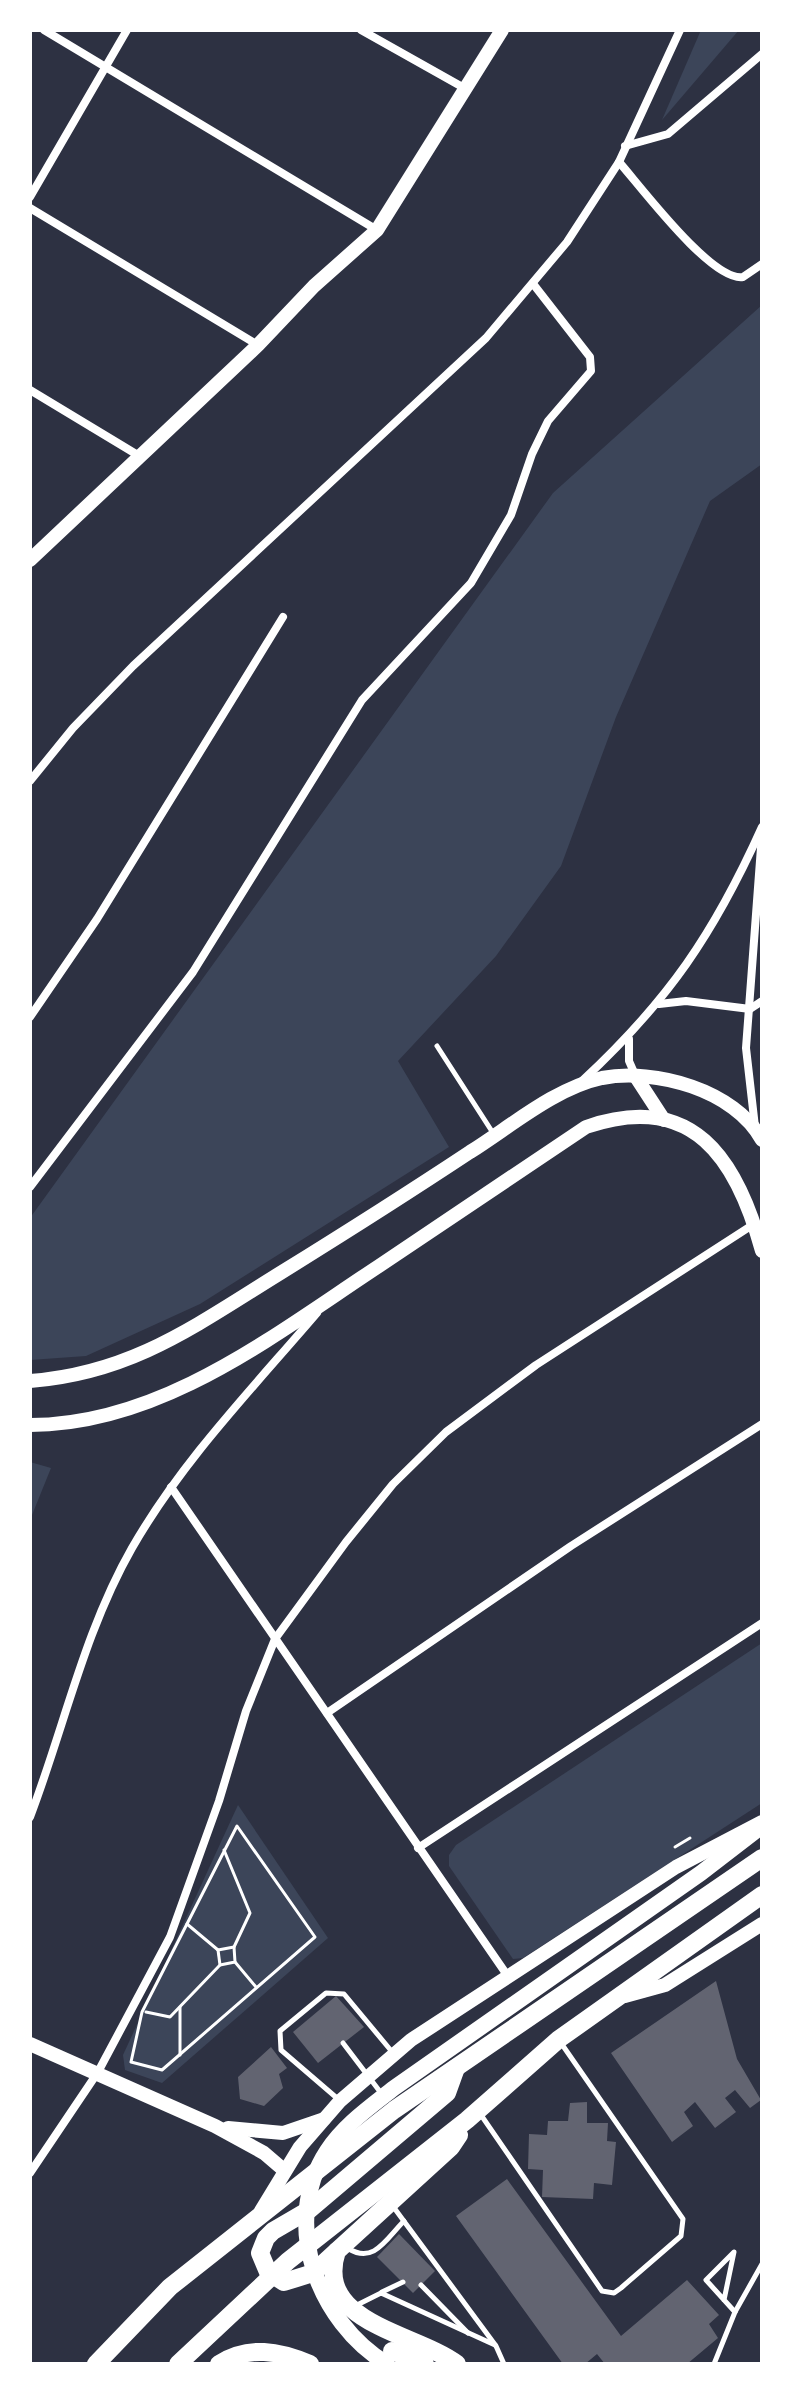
<svg xmlns="http://www.w3.org/2000/svg" width="792" height="2394" font-family="Karla,sans-serif">
	<style>
		.green { fill: #3c4559 }
		.building { fill: #626471 }
		.lines { fill: none; stroke-linecap: round; stroke-linejoin: round }
		.path { stroke: #fff; stroke-width: 3 }
		.service { stroke: #fff; stroke-width: 5 }
		.minor { stroke: #fff; stroke-width: 8 }
		.tertiary { stroke: #fff; stroke-width: 14 }
		.secondary { stroke: #fff; stroke-width: 14 }
		.primary { stroke: #fff; stroke-width: 16 }
		.trunk { stroke: #fff; stroke-width: 18 }
	</style>
	<rect width="100%" height="100%" fill="#2d3142"/>
	<g class="green">
		<path d="M 701,30 L 739,30 L 662,120 Z"/>
		<path d="M 762,305 L 762,464 L 710,501 L 616,717 L 561,866 L 496,956 L 398,1061 L 449,1147 L 200,1304 L 86,1356 L 30,1360 L 30,1218 L 553,493 Z"/>
		<path d="M 30,1462 L 51,1468 L 30,1520 Z"/>
		<path d="M 762,1643 L 762,1803 L 523,1958 L 513,1959 L 449,1866 L 449,1855 L 456,1845 Z"/>
		<path d="M 238,1805 L 328,1938 L 162,2083 L 125,2070 L 123,2055 Z"/>
	</g>
	<g class="building">
		<path d="M 716,1981 L 737,2059 L 761,2100 L 750,2108 L 735,2090 L 725,2098 L 736,2112 L 715,2128 L 695,2102 L 684,2112 L 693,2126 L 672,2142 L 611,2053 Z"/>
		<path d="M 336,1996 L 364,2027 L 318,2063 L 293,2032 Z"/>
		<path d="M 271,2047 L 287,2068 L 279,2074 L 283,2088 L 264,2106 L 240,2099 L 238,2077 Z"/>
		<path d="M 587,2102 L 587,2123 L 608,2123 L 607,2141 L 616,2142 L 612,2185 L 594,2183 L 593,2199 L 542,2197 L 543,2170 L 528,2169 L 529,2134 L 547,2135 L 548,2121 L 568,2121 L 570,2103 Z"/>
		<path d="M 507,2179 L 621,2336 L 687,2280 L 719,2315 L 709,2324 L 718,2338 L 687,2364 L 605,2364 L 597,2354 L 585,2364 L 563,2364 L 456,2216 Z"/>
		<path d="M 399,2234 L 435,2271 L 413,2293 L 377,2257 Z"/>
	</g>
	<g class="lines">
		<g class="path">
			<path d="M 237,1826 L 315,1937 L 162,2070 L 131,2062 L 142,2012 Z"/>
			<path d="M 675,1847 L 690,1838"/>
			<path d="M 187,1924 L 218,1950 L 234,1947"/>
			<path d="M 218,1950 L 220,1965"/>
			<path d="M 235,1962 L 256,1987"/>
			<path d="M 180,2007 L 180,2055"/>
			<path d="M 146,2012 L 170,2017 L 220,1965 L 235,1962 L 234,1947 L 250,1913 L 224,1850"/>
		</g>
		<g class="service">
			<path d="M 437,1046 L 493,1133"/>
			<path d="M 343,2043 L 381,2093"/>
			<path d="M 338,2099 L 281,2050 L 280,2031 L 326,1993 L 344,1994 L 393,2053"/>
			<path d="M 481,2115 L 602,2291 L 614,2293 L 621,2288 L 681,2236 L 683,2219 L 561,2043"/>
			<path d="M 392,2205 L 496,2346 L 504,2364"/>
			<path d="M 349,2249 C 374,2264 386,2239 404,2221"/>
			<path d="M 421,2285 L 468,2333"/>
			<path d="M 382,2292 L 403,2282"/>
			<path d="M 724,2300 L 734,2252 L 706,2280 L 735,2312"/>
			<path d="M 355,2306 L 381,2293 L 495,2345"/>
			<path d="M 714,2364 L 735,2312 L 762,2264"/>
		</g>
		<g class="minor">
			<path d="M 44,30 L 377,230"/>
			<path d="M 361,30 L 466,89"/>
			<path d="M 625,146 L 668,134 L 762,54"/>
			<path d="M 619,162 C 641,187 712,282 743,277 L 762,264"/>
			<path d="M 30,197 L 127,30"/>
			<path d="M 30,208 L 258,345"/>
			<path d="M 30,390 L 141,457"/>
			<path d="M 30,781 L 73,728 L 133,666 L 486,338 L 567,242 L 619,162 L 680,30"/>
			<path d="M 659,1004 L 686,1001 L 750,1009 L 762,1001"/>
			<path d="M 30,1017 L 97,919 L 283,617"/>
			<path d="M 629,1039 L 629,1061 L 636,1077"/>
			<path d="M 582,1081 C 668,1001 714,934 762,827"/>
			<path d="M 755,1127 L 746,1048 L 762,834"/>
			<path d="M 30,1187 L 193,972 L 362,700 L 471,583 L 511,515 L 532,454 L 548,421 L 591,371 L 590,357 L 534,285"/>
			<path d="M 171,1487 L 507,1975"/>
			<path d="M 327,1713 L 571,1546 L 762,1424"/>
			<path d="M 30,1817 C 64,1728 84,1632 132,1548 C 182,1461 252,1389 317,1313"/>
			<path d="M 418,1848 L 762,1623"/>
			<path d="M 30,2173 L 98,2072 L 170,1937 L 219,1801 L 246,1711 L 275,1639 L 346,1542 L 393,1484 L 446,1432 L 536,1365 L 754,1224"/>
		</g>
		<g class="tertiary">
			<path d="M 30,560 L 258,345 L 314,286 L 377,230 L 502,30"/>
			<path d="M 30,2044 L 215,2126 L 264,2153 L 285,2171"/>
			<path d="M 228,2128 L 283,2133 L 324,2119"/>
		</g>
		<g class="secondary">
			<path d="M 636,1077 L 664,1120"/>
			<path d="M 30,1381 C 133,1373 196,1325 282,1272 C 345,1233 408,1193 470,1152 C 510,1127 555,1088 602,1078 C 655,1068 735,1090 762,1140"/>
			<path d="M 30,1425 C 161,1425 274,1335 379,1266 C 448,1219 517,1173 586,1127 C 693,1090 737,1159 762,1251"/>
			<path d="M 625,1996 L 665,1985 L 762,1924"/>
			<path d="M 261,2211 L 300,2147 L 340,2101 L 411,2040 L 676,1867 L 762,1822"/>
		</g>
		<path class="primary" d="M 387,2364 C 318,2322 280,2223 327,2151 C 344,2125 370,2107 394,2088 L 701,1873 L 762,1826"/>
		<g class="trunk">
			<path d="M 337,2251 L 313,2273 L 284,2282 L 268,2272 L 260,2253 L 266,2238 L 273,2231 L 309,2210 L 447,2093 L 456,2068"/>
			<path d="M 392,2351 L 425,2364"/>
			<path d="M 96,2364 L 170,2287 L 394,2110 L 762,1858"/>
			<path d="M 178,2364 L 288,2261 L 467,2120 L 559,2039 L 762,1895"/>
			<path d="M 219,2364 C 249,2345 279,2351 310,2364"/>
			<path d="M 457,2364 C 416,2333 313,2323 337,2251 L 451,2147 L 459,2135"/>
		</g>
	</g>
	<rect width="792" height="2394" fill="none" stroke="#ffffff" stroke-width="64"/>
</svg>
